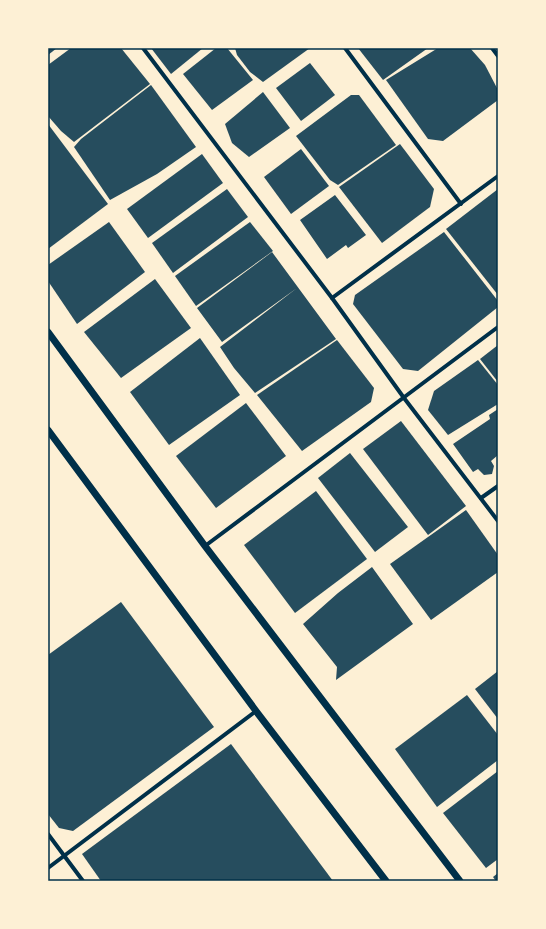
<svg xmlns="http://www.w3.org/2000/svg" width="546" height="929" font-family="'Sofia Sans Condensed',sans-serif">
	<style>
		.building { fill: #264d5e }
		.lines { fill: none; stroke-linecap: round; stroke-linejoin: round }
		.minor { stroke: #003049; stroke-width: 4 }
		.tertiary { stroke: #003049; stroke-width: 7 }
		.neatline { fill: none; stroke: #003049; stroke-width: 1.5 }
	</style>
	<rect width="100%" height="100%" fill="#fdf0d5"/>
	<g class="building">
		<path d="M 48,48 L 57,48 L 48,55 Z"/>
		<path d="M 71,48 L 121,48 L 150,84 L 74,142 L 61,131 L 48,116 L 48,65 Z"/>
		<path d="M 151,48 L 203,48 L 171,74 Z"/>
		<path d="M 216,48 L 227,48 L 253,80 L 212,110 L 183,74 Z"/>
		<path d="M 235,48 L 310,48 L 263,82 L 250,72 L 237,55 Z"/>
		<path d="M 358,48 L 428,48 L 383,80 Z"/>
		<path d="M 438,48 L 470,48 L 485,65 L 498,90 L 498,100 L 443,141 L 428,139 L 386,80 Z"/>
		<path d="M 310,63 L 335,95 L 301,121 L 276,88 Z"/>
		<path d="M 151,85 L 196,147 L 157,174 L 110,200 L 74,147 L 81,139 Z"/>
		<path d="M 263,92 L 290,128 L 249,157 L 232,143 L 225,124 Z"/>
		<path d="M 351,95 L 359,95 L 396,145 L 338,185 L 330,180 L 296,136 Z"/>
		<path d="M 48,124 L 108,204 L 48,249 Z"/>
		<path d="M 400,144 L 434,189 L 430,207 L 382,243 L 339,187 Z"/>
		<path d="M 301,149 L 329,186 L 291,214 L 264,177 Z"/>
		<path d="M 202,154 L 223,183 L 148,238 L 127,209 Z"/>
		<path d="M 227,189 L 248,217 L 173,273 L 152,243 Z"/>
		<path d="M 498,189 L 498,295 L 446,229 Z"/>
		<path d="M 335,195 L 366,235 L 348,248 L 346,245 L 327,259 L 300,220 Z"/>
		<path d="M 109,222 L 145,272 L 77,324 L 48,281 L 48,265 Z"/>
		<path d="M 250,222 L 273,251 L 196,306 L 175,276 Z"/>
		<path d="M 444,232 L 498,301 L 498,307 L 418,371 L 403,369 L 353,304 L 355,295 Z"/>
		<path d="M 272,252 L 336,339 L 255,393 L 234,368 L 220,347 L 297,288 L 222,342 L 197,308 Z"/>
		<path d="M 155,279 L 191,328 L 121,378 L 84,332 Z"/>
		<path d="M 200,338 L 240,395 L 169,445 L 130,392 Z"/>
		<path d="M 337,340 L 374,388 L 371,402 L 302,451 L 257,395 Z"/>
		<path d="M 498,345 L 498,382 L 480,359 Z"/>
		<path d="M 478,360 L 498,385 L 498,404 L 448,435 L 428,410 L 434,391 Z"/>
		<path d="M 246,403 L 286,456 L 216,508 L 176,456 Z"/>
		<path d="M 498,409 L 498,455 L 491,461 L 494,466 L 492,474 L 484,475 L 478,469 L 473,472 L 453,444 L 490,419 L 489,415 Z"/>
		<path d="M 401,421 L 466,506 L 428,535 L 363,449 Z"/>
		<path d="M 350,453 L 408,527 L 375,552 L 318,478 Z"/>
		<path d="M 316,491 L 367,559 L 295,613 L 244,545 Z"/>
		<path d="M 466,510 L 498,555 L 498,572 L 431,620 L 390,564 Z"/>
		<path d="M 372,567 L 413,624 L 336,680 L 337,667 L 303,624 L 338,593 Z"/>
		<path d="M 121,602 L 214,727 L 73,831 L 59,828 L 48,814 L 48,655 Z"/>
		<path d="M 498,671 L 498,719 L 475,689 Z"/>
		<path d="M 467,695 L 498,735 L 498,760 L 437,807 L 395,749 Z"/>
		<path d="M 231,744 L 333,881 L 101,881 L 82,854 Z"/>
		<path d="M 498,771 L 498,859 L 486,868 L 443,813 Z"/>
		<path d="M 498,873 L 498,881 L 496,881 L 493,877 Z"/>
	</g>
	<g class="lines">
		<g class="minor">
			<path d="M 143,48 L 332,298 L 404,398 L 498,521"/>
			<path d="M 345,48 L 461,204"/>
			<path d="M 492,48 L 498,56"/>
			<path d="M 332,298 L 498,176"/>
			<path d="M 481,498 L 498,486"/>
			<path d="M 205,546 L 498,327"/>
			<path d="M 48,834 L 83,881"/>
			<path d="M 48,868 L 256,711"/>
		</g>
		<g class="tertiary">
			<path d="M 48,332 L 205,546 L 460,881"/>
			<path d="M 48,430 L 256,711 L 386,881"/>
		</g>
	</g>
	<rect width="546" height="929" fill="none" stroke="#fdf0d5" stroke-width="98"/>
	<rect x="49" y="49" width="448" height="831" class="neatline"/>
</svg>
